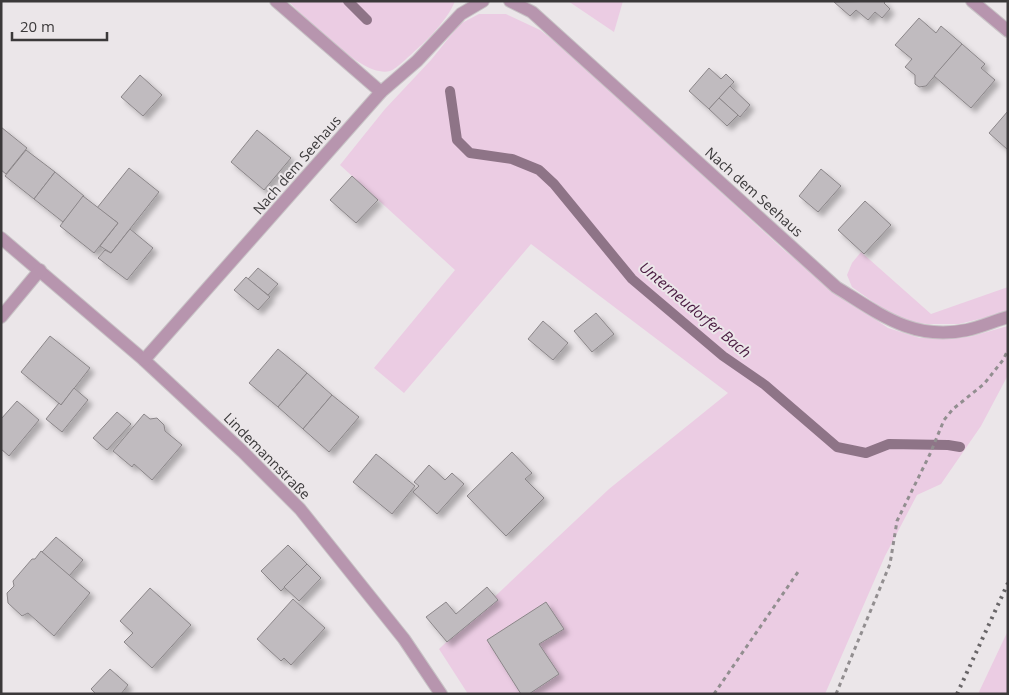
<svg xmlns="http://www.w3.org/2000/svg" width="1009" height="695" font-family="'Open Sans',sans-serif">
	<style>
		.green { fill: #ebcce3 }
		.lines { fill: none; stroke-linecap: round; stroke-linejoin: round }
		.stream { stroke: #8e7487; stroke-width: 10 }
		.building { fill: #c0bbbf; stroke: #8b8689; filter: url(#shadow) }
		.street-casing { stroke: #c8c3c6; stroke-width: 14 }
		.path { stroke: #928e90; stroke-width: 3; stroke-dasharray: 4 4; stroke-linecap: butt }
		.street { stroke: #b795ae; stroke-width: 12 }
		.rail { stroke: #686567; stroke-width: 4; stroke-dasharray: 2.5 5; stroke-linecap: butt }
		.labels { text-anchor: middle; stroke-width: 4; stroke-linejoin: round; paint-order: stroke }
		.street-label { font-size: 14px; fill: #3b393a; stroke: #ebe6e9 }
		.water-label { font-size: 15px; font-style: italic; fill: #491a40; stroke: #ebe6e9 }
	</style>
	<defs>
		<filter id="shadow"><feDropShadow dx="4.5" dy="4.5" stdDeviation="2.5" flood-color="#0004"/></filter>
	</defs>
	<rect width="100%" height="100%" fill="#ebe6e9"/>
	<g class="green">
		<path d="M 288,1 L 455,1 C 449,17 430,38 417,49 C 411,54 398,68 390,71 C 364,79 307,19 288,1 Z"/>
		<path d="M 568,1 L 623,1 L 614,32 Z"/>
		<path d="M 479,14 L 506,14 L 540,30 L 566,50 L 785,251 L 859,308 L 888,328 L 920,338 L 969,337 L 1008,326 L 1008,375 L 981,426 L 941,484 L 917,495 L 885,556 L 825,694 L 468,694 L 439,649 L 609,489 L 728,393 L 531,244 L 404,393 L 374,368 L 455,270 L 340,165 L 385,109 L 431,60 L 460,24 Z"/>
		<path d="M 861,252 L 931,314 L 1008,287 L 1008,312 L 959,324 L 927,324 L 900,321 L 852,287 L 847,275 L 852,263 Z"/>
		<path d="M 1008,631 L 1008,694 L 978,694 L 1004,639 Z"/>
	</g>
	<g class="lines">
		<g class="stream">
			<path d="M 348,1 L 367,20"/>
			<path d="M 450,91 L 457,140 L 470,153 L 512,159 L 539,170 L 554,184 L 632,279 L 723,356 L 765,385 L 837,447 L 866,453 L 889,444 L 948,445 L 960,447"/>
		</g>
	</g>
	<g class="building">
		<path d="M 886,1 L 884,3 L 890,9 L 882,18 L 875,12 L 868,20 L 856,10 L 850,16 L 834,2 Z"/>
		<path d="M 919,18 L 936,33 L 941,26 L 962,44 L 926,86 L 919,87 L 915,84 L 915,75 L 905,67 L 912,59 L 895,45 Z"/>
		<path d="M 962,44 L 985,64 L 981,68 L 995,80 L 971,108 L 934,76 Z"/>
		<path d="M 709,68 L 721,79 L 726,74 L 734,82 L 709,109 L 689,91 Z"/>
		<path d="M 140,75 L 162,95 L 143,116 L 121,97 Z"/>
		<path d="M 730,86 L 750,105 L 740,117 L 719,98 Z"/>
		<path d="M 719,98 L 738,115 L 727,126 L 709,109 Z"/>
		<path d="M 1008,111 L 1008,150 L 989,133 Z"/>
		<path d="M 1,127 L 27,148 L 6,174 L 1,170 Z"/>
		<path d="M 257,130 L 291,158 L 264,190 L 231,162 Z"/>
		<path d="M 26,150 L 55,172 L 34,199 L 5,176 Z"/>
		<path d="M 129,168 L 159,192 L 111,253 L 100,246 L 118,223 L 97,208 Z"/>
		<path d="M 821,169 L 841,186 L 818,212 L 799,196 Z"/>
		<path d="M 55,172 L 84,196 L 63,222 L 34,199 Z"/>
		<path d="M 352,176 L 378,200 L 356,223 L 330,200 Z"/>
		<path d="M 83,196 L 118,223 L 94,253 L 60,226 Z"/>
		<path d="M 865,201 L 891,225 L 864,254 L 838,230 Z"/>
		<path d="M 130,229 L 153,248 L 127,280 L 98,258 L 105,250 L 111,253 Z"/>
		<path d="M 258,268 L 278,284 L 268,295 L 248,279 Z"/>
		<path d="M 246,277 L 270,297 L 258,310 L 234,290 Z"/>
		<path d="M 596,313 L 614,334 L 592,352 L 574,331 Z"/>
		<path d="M 543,321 L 568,343 L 553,360 L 528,339 Z"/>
		<path d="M 50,336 L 90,368 L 61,405 L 21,372 Z"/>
		<path d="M 278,349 L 307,373 L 278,407 L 249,383 Z"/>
		<path d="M 307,373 L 332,395 L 303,429 L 278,407 Z"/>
		<path d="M 74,388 L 88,400 L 62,432 L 46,419 L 59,403 L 61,405 Z"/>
		<path d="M 332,395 L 359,417 L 329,452 L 303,429 Z"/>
		<path d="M 17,401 L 39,420 L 9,456 L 1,449 L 1,419 Z"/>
		<path d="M 117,412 L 131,424 L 107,450 L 93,438 Z"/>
		<path d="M 144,414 L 150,419 L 157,418 L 164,425 L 165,431 L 182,445 L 152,480 L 134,464 L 132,467 L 113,451 Z"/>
		<path d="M 512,452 L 532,473 L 525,479 L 544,498 L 506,536 L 467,496 Z"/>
		<path d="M 376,454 L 415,486 L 392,514 L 353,482 Z"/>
		<path d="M 429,465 L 445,480 L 452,473 L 464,484 L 437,514 L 413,492 L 419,486 L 414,482 Z"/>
		<path d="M 56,537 L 83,560 L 69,576 L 42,552 Z"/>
		<path d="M 288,545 L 307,564 L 281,591 L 261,571 Z"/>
		<path d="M 41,551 L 90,593 L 54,636 L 28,613 L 22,616 L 8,603 L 7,593 L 14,586 L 13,581 L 32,559 L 35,559 Z"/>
		<path d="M 307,564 L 321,578 L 299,601 L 284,587 Z"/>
		<path d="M 487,587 L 498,600 L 447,642 L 426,617 L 446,602 L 456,614 Z"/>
		<path d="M 150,588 L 191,625 L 152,668 L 124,642 L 133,633 L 120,621 Z"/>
		<path d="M 293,599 L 325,628 L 291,665 L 284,658 L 281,661 L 257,639 Z"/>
		<path d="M 546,602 L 564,629 L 539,644 L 559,674 L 529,694 L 521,694 L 487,640 Z"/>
		<path d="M 110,669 L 128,685 L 121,694 L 96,694 L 91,689 Z"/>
	</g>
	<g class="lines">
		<g class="street-casing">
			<g id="street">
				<path d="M 276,1 L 381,92"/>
				<path d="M 510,1 L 532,12 L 836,287 C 880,314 912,341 967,330 C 981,327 994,321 1008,317"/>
				<path d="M 972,1 L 1008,31"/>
				<path d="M 1,238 L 144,360 L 242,451 L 300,509 L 404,639 L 441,694"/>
				<path d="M 1,317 L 40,270"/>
				<path d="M 144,360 L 381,92 L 417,61 L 461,14 L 483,1"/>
			</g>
		</g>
		<g class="path">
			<path d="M 714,694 L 800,569"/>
			<path d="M 836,694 L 890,564 L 897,521 L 930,454 L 944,420 L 953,409 L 984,384 L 1003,360 L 1008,350"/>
		</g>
		<use href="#street" class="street"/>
		<path class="rail" d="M 957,694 L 1008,583"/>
	</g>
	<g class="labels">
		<g class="street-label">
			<text transform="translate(297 165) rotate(-49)" y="5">Nach dem Seehaus</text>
			<text transform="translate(754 192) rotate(42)" y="5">Nach dem Seehaus</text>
			<text transform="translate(267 456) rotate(45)" y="5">Lindemannstraße</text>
		</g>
		<g class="water-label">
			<text transform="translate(695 310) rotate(40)" y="5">Unterneudorfer Bach</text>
		</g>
	</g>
	<rect width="1009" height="695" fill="none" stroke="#3b393a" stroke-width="5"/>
	<path d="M12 32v8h95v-8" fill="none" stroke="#3b393a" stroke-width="2.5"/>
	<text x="20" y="32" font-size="15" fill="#3b393a" stroke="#ebe6e9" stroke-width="4" paint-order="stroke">20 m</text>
</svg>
